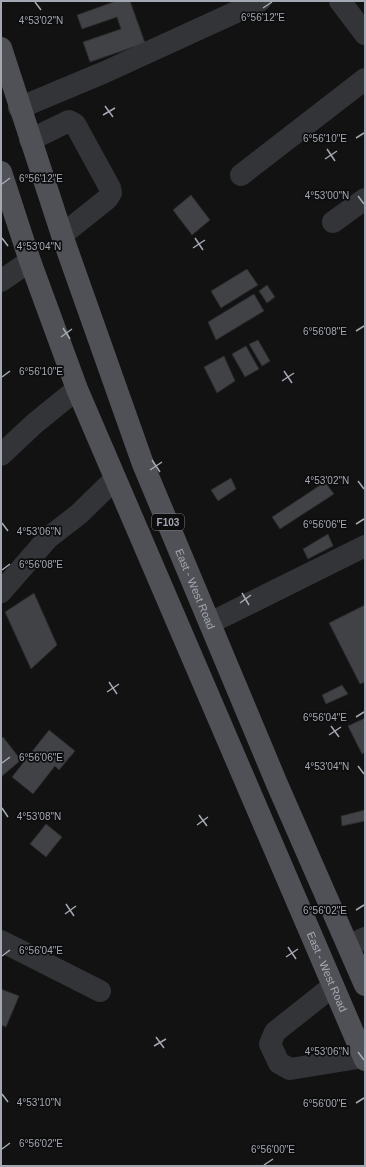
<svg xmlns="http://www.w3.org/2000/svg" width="366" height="1167" font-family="Helvetica,sans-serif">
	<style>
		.building { fill: #414246; stroke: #2c2c2f }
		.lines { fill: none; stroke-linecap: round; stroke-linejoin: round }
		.minor { stroke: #333437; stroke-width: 22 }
		.major { stroke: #4f5156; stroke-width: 22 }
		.ticks { fill: none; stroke: #a4a8b2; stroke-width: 1.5 }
		.labels { text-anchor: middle; stroke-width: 3.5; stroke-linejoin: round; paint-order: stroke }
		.shield { fill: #0d0d0e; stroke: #777a81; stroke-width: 1 }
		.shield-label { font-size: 10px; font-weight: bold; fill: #a4a8b2 }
		.street-label { font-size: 11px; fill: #a4a8b2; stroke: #0d0d0e }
		.ticks-label { font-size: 10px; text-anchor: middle; fill: #a4a8b2; stroke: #0d0d0e; stroke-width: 3.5; stroke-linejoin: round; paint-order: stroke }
	</style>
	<rect width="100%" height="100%" fill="#121213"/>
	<g class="building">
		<path d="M 116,1 L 130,1 L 145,43 L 90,62 L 83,42 L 121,29 L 117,17 L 82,29 L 77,15 Z"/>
		<path d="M 191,195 L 210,220 L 192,235 L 173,210 Z"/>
		<path d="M 247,269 L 258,285 L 221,308 L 211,291 Z"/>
		<path d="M 267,285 L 275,297 L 267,303 L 259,291 Z"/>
		<path d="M 254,294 L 264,311 L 216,340 L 208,322 Z"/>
		<path d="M 258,340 L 270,361 L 262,366 L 249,344 Z"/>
		<path d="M 246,346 L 259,369 L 245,377 L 232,354 Z"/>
		<path d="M 224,356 L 235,381 L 217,393 L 204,367 Z"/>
		<path d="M 231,478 L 236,489 L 218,501 L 211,490 Z"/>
		<path d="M 325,482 L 334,494 L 280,529 L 272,517 Z"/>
		<path d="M 328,534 L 333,546 L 308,559 L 303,549 Z"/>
		<path d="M 34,593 L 57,645 L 31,669 L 5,612 Z"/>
		<path d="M 365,605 L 365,682 L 360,684 L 329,623 Z"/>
		<path d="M 342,685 L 348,694 L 326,704 L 322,695 Z"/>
		<path d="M 365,718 L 365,752 L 362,754 L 348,726 Z"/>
		<path d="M 49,730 L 75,751 L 59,770 L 55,766 L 33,794 L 12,777 Z"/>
		<path d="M 3,737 L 21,760 L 1,777 L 1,739 Z"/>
		<path d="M 365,810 L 365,821 L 342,826 L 341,816 Z"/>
		<path d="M 46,824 L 62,837 L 46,857 L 30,844 Z"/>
		<path d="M 1,989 L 19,996 L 6,1027 L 1,1025 Z"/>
	</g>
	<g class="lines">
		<g class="minor">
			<path d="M 340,1 L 365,34"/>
			<path d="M 19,108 L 105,72 L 260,1"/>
			<path d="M 30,140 L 69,121 L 75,124 L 110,188 L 111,193 L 107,199 L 62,235"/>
			<path d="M 241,175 L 365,79"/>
			<path d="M 333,222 L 365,199"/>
			<path d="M 1,281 L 30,261"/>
			<path d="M 1,455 L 34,424 L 77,389"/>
			<path d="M 1,592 L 48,538 L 79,514 L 115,479"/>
			<path d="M 210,623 L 365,546"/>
			<path d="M 1,941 L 100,991"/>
			<path d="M 348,946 L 365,938"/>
			<path d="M 333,986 L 275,1032 L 270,1044 L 279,1063 L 290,1069 L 364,1057"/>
		</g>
		<g class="major">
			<path id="s1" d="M 1,48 L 64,241 L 143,464 L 277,784 L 365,985"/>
			<path id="s2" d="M 1,172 L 30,261 L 77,389 L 365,1060"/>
		</g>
	</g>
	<path class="ticks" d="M 35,2 L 41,10M 263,8 L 272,2M 105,106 L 113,117M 103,115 L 115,108M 356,138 L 364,133M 327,149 L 335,161M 325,159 L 337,151M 2,184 L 10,178M 358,196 L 364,204M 2,238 L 8,246M 195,238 L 203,250M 193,248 L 205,240M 63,328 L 70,339M 356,331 L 364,326M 61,337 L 72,329M 284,371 L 292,383M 2,377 L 10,371M 282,381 L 294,373M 152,460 L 160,472M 150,470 L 162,462M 358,481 L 364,489M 2,523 L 8,531M 356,524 L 364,519M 2,570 L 10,564M 242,593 L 249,605M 240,603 L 251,595M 109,682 L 117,694M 107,692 L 119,684M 356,717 L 364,712M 331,726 L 339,737M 329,735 L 341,727M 2,763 L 10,757M 358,766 L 364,774M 2,808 L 8,817M 199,815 L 207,826M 197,825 L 208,817M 66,904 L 74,916M 356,910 L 364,905M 65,914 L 76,906M 288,947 L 296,959M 2,956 L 10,950M 286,957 L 298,949M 156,1037 L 164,1048M 154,1046 L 166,1039M 358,1052 L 364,1060M 2,1094 L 8,1102M 356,1103 L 364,1098M 2,1149 L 10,1143M 264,1165 L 273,1159"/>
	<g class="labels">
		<rect class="shield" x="152" y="514" width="32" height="16" rx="3"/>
		<g class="shield-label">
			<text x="168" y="526">F103</text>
		</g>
		<g class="street-label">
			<text dy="4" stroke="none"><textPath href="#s1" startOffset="575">East - West Road</textPath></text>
			<text dy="4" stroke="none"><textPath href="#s2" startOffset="864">East - West Road</textPath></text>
		</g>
	</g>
	<g class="ticks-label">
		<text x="263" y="21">6°56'12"E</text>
		<text x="41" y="24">4°53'02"N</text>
		<text x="325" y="142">6°56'10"E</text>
		<text x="41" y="182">6°56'12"E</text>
		<text x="327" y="199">4°53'00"N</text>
		<text x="39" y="250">4°53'04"N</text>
		<text x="325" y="335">6°56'08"E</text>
		<text x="41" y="375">6°56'10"E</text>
		<text x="327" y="484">4°53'02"N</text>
		<text x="325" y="528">6°56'06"E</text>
		<text x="39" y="535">4°53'06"N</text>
		<text x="41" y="568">6°56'08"E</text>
		<text x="325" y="721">6°56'04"E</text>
		<text x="41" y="761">6°56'06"E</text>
		<text x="327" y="770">4°53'04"N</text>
		<text x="39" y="820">4°53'08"N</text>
		<text x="325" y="914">6°56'02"E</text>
		<text x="41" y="954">6°56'04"E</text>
		<text x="327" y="1055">4°53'06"N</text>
		<text x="39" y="1106">4°53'10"N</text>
		<text x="325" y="1107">6°56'00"E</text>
		<text x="41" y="1147">6°56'02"E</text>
		<text x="273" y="1153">6°56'00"E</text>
	</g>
	<rect width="366" height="1167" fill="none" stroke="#a4a8b2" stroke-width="4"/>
</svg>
